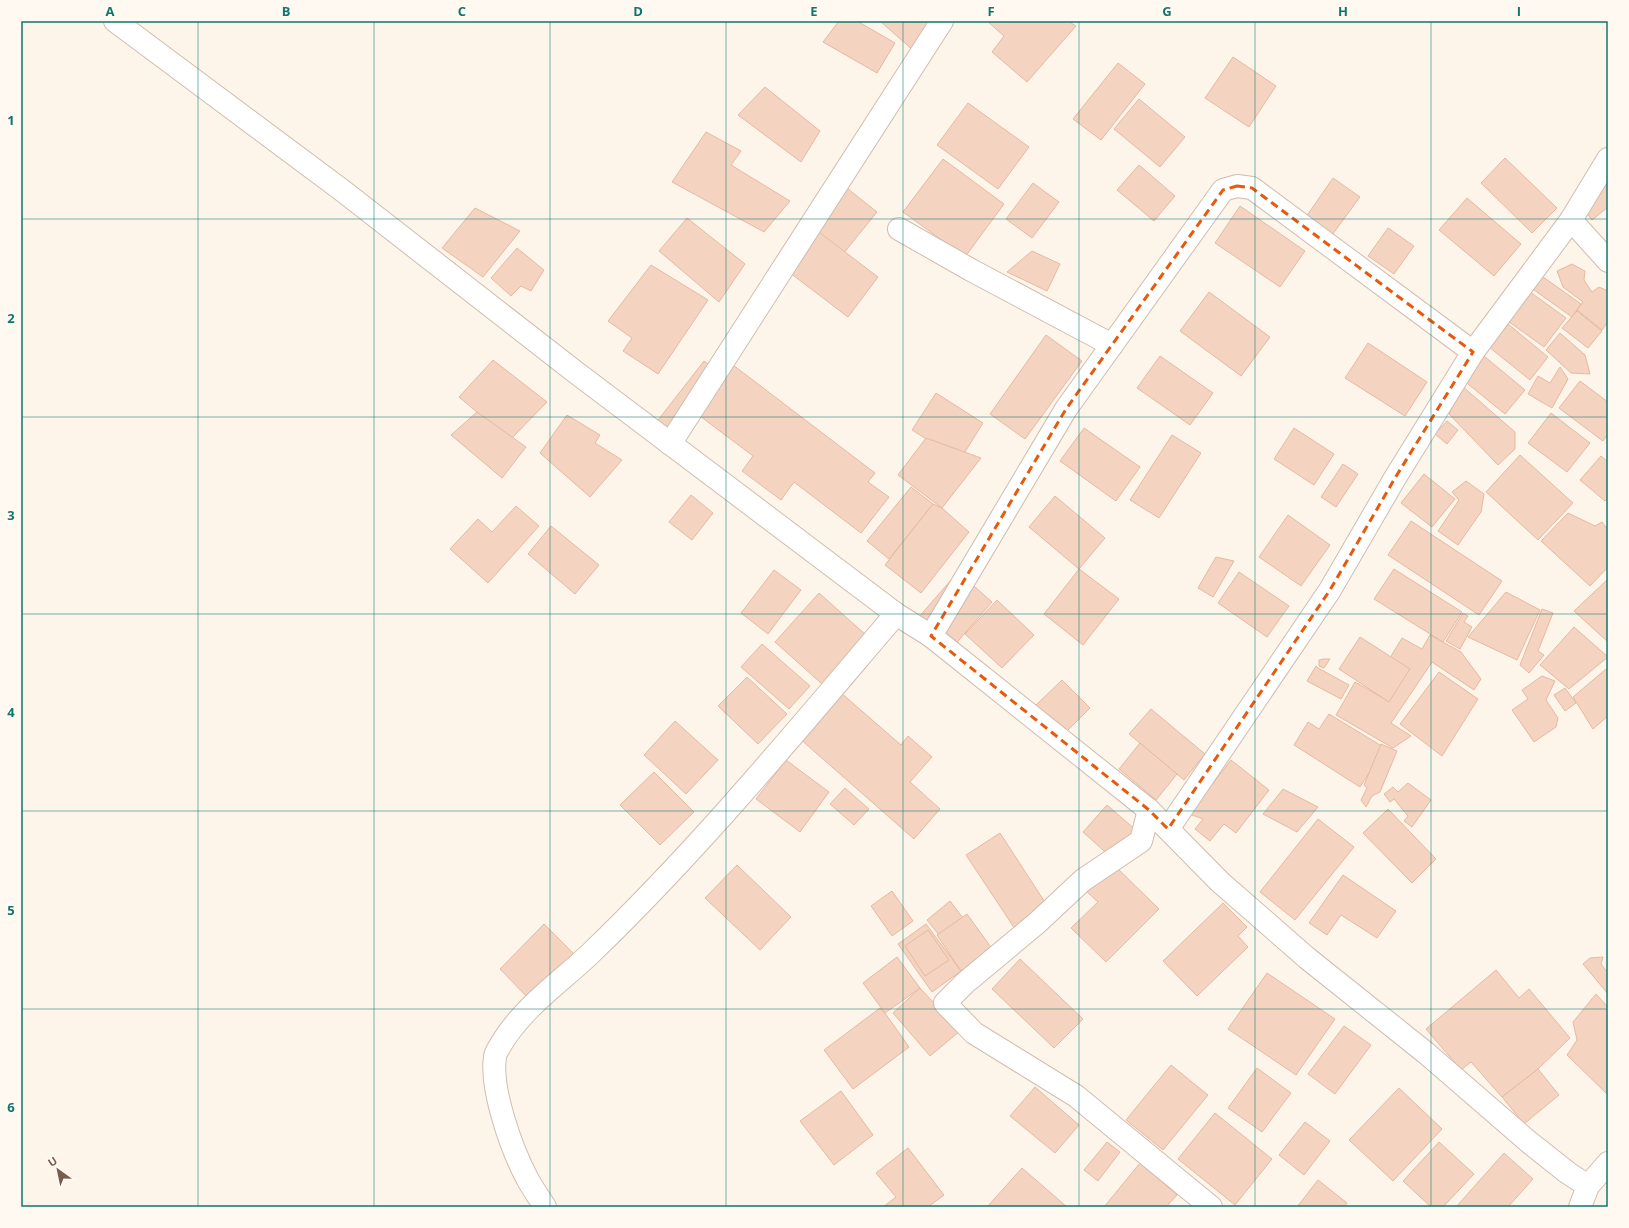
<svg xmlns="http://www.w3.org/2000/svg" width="1629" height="1228" font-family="'Open Sans',sans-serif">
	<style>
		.building { fill: #f4d3c0; stroke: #e7b9a0 }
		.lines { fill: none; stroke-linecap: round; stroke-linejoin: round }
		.minor-casing { stroke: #d1bcae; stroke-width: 24 }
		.tertiary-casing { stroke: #d1bcae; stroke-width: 24 }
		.minor { stroke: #fff; stroke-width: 22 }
		.tertiary { stroke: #fff; stroke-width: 22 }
		.marked { fill: none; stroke: #e8590c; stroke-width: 3; stroke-dasharray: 8 5; stroke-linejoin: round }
		.grid { fill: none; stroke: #0f766e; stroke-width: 1; stroke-opacity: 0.55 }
		.neatline { fill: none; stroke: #0f766e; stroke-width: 1.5 }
		.grid-label { font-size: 13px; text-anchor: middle; font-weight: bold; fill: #0f766e }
	</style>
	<rect width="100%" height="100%" fill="#fdf5ea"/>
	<g class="building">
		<path d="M 839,21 L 857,21 L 895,43 L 877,73 L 823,42 Z"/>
		<path d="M 880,21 L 933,21 L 915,52 Z"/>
		<path d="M 987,21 L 1068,21 L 1076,26 L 1027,82 L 992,52 L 1004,36 Z"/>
		<path d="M 1233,57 L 1276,86 L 1249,127 L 1205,98 Z"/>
		<path d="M 1118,63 L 1145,84 L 1101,140 L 1073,119 Z"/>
		<path d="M 765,87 L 820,131 L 801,162 L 738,115 Z"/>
		<path d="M 1139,99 L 1185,137 L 1160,167 L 1114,129 Z"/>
		<path d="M 968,103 L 1029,147 L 998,189 L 937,145 Z"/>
		<path d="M 706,132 L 741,151 L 731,165 L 790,201 L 764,232 L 672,182 Z"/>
		<path d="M 1505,158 L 1557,208 L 1532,233 L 1481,183 Z"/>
		<path d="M 943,159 L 1004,204 L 965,257 L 903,212 Z"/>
		<path d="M 1139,165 L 1175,196 L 1154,221 L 1117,190 Z"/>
		<path d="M 1608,170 L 1608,207 L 1592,220 L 1574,197 Z"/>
		<path d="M 1333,178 L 1360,197 L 1332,235 L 1306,217 Z"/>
		<path d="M 838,181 L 877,212 L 843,254 L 811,226 Z"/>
		<path d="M 1033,183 L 1059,202 L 1032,238 L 1006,219 Z"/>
		<path d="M 1467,198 L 1521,244 L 1494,276 L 1439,230 Z"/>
		<path d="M 1240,206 L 1305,251 L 1280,287 L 1215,243 Z"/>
		<path d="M 475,208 L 520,231 L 483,277 L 442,248 Z"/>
		<path d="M 687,218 L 745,264 L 719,302 L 659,251 Z"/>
		<path d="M 811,226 L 878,277 L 848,317 L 781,266 Z"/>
		<path d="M 1388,228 L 1414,246 L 1394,274 L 1368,256 Z"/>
		<path d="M 517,248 L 544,270 L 531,291 L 521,286 L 511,296 L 491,278 Z"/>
		<path d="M 1032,251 L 1060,264 L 1047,291 L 1007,272 Z"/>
		<path d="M 1572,264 L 1585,271 L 1584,280 L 1592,292 L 1599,287 L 1608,291 L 1608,298 L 1606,302 L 1608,303 L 1608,322 L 1602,330 L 1577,310 L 1583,302 L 1563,287 L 1557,271 Z"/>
		<path d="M 651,265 L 708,300 L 658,374 L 623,351 L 632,338 L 608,321 Z"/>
		<path d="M 1539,274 L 1581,304 L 1572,317 L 1530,287 Z"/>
		<path d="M 1526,289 L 1566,318 L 1544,347 L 1505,319 Z"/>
		<path d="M 1209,292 L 1270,337 L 1241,376 L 1180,331 Z"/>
		<path d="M 1577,311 L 1602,331 L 1588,348 L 1562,328 Z"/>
		<path d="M 1508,324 L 1548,357 L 1530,380 L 1489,347 Z"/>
		<path d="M 1560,333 L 1585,355 L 1590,374 L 1571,373 L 1546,350 Z"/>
		<path d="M 1046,335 L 1082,361 L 1025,439 L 990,414 Z"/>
		<path d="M 1368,343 L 1427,382 L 1405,416 L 1345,378 Z"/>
		<path d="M 1160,356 L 1213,393 L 1190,425 L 1137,388 Z"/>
		<path d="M 1484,356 L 1525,390 L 1505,414 L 1463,380 Z"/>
		<path d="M 493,360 L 547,402 L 510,440 L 459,397 Z"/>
		<path d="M 704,361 L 725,377 L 676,441 L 655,424 Z"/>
		<path d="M 733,365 L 875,473 L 868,482 L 889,497 L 861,533 L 794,482 L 781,500 L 742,471 L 753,456 L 696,413 Z"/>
		<path d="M 1560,367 L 1568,379 L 1552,408 L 1528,394 L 1538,376 L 1550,383 Z"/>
		<path d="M 1580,381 L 1608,402 L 1608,434 L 1603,441 L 1559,408 Z"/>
		<path d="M 1462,386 L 1515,432 L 1515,449 L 1498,465 L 1449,414 Z"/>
		<path d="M 936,393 L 983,423 L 960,460 L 912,430 Z"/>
		<path d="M 477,412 L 526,447 L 502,478 L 451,435 Z"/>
		<path d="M 1551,413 L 1590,443 L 1567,472 L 1528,443 Z"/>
		<path d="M 567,415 L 600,435 L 595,443 L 622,460 L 590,497 L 540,453 Z"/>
		<path d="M 1447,421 L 1458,430 L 1447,444 L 1435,434 Z"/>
		<path d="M 1084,428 L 1140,467 L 1116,501 L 1060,461 Z"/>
		<path d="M 1294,428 L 1334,454 L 1314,485 L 1274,459 Z"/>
		<path d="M 1172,435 L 1201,453 L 1159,518 L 1130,500 Z"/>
		<path d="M 926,438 L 981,458 L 942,508 L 898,475 Z"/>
		<path d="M 1520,455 L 1573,503 L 1538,540 L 1486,492 Z"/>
		<path d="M 1601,456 L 1608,462 L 1608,498 L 1605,501 L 1580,480 Z"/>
		<path d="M 1343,464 L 1358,474 L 1336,507 L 1321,497 Z"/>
		<path d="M 1424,474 L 1455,499 L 1432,527 L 1401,503 Z"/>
		<path d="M 1466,481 L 1484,494 L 1481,512 L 1458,545 L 1438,531 L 1459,500 L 1452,492 Z"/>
		<path d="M 911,487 L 933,504 L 889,559 L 867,541 Z"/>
		<path d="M 691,495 L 713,513 L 692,540 L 669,522 Z"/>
		<path d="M 1055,496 L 1105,538 L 1079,569 L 1029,527 Z"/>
		<path d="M 933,504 L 942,508 L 969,532 L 921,593 L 885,565 Z"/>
		<path d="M 516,506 L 539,526 L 488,583 L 450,549 L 478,519 L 492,532 Z"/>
		<path d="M 1568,513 L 1595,526 L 1602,522 L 1608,530 L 1608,567 L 1590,586 L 1541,541 Z"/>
		<path d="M 1288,515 L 1330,545 L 1301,586 L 1259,557 Z"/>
		<path d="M 1411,521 L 1502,581 L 1479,615 L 1388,555 Z"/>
		<path d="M 551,526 L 599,565 L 575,594 L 528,554 Z"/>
		<path d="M 1216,557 L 1234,561 L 1213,597 L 1198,588 Z"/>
		<path d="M 1079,569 L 1119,599 L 1083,645 L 1044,614 Z"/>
		<path d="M 1394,569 L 1462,612 L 1443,642 L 1374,599 Z"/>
		<path d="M 774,570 L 801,590 L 768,634 L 741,613 Z"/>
		<path d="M 958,572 L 992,602 L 952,648 L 918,618 Z"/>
		<path d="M 1239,572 L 1289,606 L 1267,637 L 1218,603 Z"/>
		<path d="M 1608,579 L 1608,642 L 1574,611 Z"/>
		<path d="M 1506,592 L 1540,610 L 1517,660 L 1468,637 Z"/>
		<path d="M 819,593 L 866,635 L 822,684 L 775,642 Z"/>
		<path d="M 997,600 L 1034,635 L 1002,668 L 965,634 Z"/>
		<path d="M 1542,609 L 1553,613 L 1538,651 L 1544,655 L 1529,673 L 1520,665 Z"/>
		<path d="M 1463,613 L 1468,616 L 1464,622 L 1472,627 L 1460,649 L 1446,641 Z"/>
		<path d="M 1574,627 L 1608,657 L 1569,689 L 1540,665 Z"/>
		<path d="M 1430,635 L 1461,652 L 1481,679 L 1474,690 L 1432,662 L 1391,723 L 1411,736 L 1393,748 L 1336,715 L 1355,682 L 1388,701 L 1406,671 L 1388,661 L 1402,638 L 1422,649 Z"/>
		<path d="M 1360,637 L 1410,669 L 1389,702 L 1339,669 Z"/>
		<path d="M 762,644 L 810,686 L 789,709 L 741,667 Z"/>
		<path d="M 1323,659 L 1330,659 L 1324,668 L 1319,666 L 1319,660 Z"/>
		<path d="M 1316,666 L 1318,668 L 1349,685 L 1341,699 L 1307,681 Z"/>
		<path d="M 1606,669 L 1608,671 L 1608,716 L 1593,729 L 1573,697 Z"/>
		<path d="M 1439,672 L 1478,699 L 1442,756 L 1400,724 Z"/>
		<path d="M 1542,676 L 1555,681 L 1546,700 L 1558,718 L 1556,727 L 1534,742 L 1512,710 L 1528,699 L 1522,690 Z"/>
		<path d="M 747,677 L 787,714 L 758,744 L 718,706 Z"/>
		<path d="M 1062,680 L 1090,708 L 1064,734 L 1036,705 Z"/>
		<path d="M 1565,688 L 1576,703 L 1565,711 L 1554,695 Z"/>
		<path d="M 840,692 L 901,745 L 908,736 L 932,757 L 910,782 L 940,809 L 914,839 L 799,738 Z"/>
		<path d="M 1151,709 L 1205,754 L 1184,780 L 1129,734 Z"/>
		<path d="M 1329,714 L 1385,748 L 1360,787 L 1294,745 L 1308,722 L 1319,729 Z"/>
		<path d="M 675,721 L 718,760 L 686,794 L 644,755 Z"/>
		<path d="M 1140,743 L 1177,774 L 1156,800 L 1119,769 Z"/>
		<path d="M 1381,744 L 1397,751 L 1380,792 L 1372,796 L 1366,807 L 1361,800 L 1367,788 L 1364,785 Z"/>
		<path d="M 786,760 L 829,792 L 800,832 L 756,799 Z"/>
		<path d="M 1231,760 L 1269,790 L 1236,833 L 1224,824 L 1210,841 L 1195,829 L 1203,819 L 1189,814 Z"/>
		<path d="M 654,772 L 694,812 L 660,845 L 620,805 Z"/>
		<path d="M 1408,783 L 1431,800 L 1412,827 L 1404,821 L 1408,816 L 1394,799 L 1390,802 L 1384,794 L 1393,787 L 1398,792 Z"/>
		<path d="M 845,788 L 869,809 L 854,825 L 830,804 Z"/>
		<path d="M 1283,789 L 1318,807 L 1297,832 L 1263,814 Z"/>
		<path d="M 1107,805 L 1137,831 L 1113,859 L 1083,832 Z"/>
		<path d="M 1388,809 L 1436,859 L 1412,883 L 1363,833 Z"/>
		<path d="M 1318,819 L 1354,847 L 1295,920 L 1260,892 Z"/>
		<path d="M 1000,833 L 1050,910 L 1017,932 L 966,855 Z"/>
		<path d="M 1112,863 L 1159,909 L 1106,962 L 1071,928 L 1098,902 L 1085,890 Z"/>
		<path d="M 737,865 L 791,917 L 760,950 L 705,898 Z"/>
		<path d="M 1343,875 L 1396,911 L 1377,938 L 1341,915 L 1327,935 L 1309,923 Z"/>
		<path d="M 892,891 L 913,921 L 892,936 L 871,906 Z"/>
		<path d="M 950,901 L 986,948 L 963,965 L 927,920 Z"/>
		<path d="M 1223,903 L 1247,927 L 1238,936 L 1248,947 L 1197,996 L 1163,961 Z"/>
		<path d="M 967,914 L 993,950 L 961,971 L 937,935 Z"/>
		<path d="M 544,924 L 574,954 L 529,999 L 500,969 Z"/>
		<path d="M 926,924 L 961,971 L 932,992 L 898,944 Z"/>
		<path d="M 928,930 L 949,960 L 925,976 L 905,946 Z"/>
		<path d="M 897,957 L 920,988 L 885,1013 L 863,983 Z"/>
		<path d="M 1603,957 L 1601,964 L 1608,973 L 1608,994 L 1583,964 L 1590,958 Z"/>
		<path d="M 1020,959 L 1083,1019 L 1054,1048 L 992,989 Z"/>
		<path d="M 1496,970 L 1519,998 L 1529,989 L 1570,1038 L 1538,1069 L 1502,1097 L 1471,1062 L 1461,1070 L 1426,1029 Z"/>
		<path d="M 1267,973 L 1335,1019 L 1296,1075 L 1228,1029 Z"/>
		<path d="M 920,988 L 960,1031 L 930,1056 L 893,1013 Z"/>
		<path d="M 1596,994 L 1608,1007 L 1607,1094 L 1567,1055 L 1577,1040 L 1573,1022 Z"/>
		<path d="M 880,1008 L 885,1013 L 909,1047 L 853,1089 L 824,1050 Z"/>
		<path d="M 1344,1026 L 1371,1045 L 1335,1094 L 1308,1074 Z"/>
		<path d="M 1171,1065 L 1208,1095 L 1163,1150 L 1126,1120 Z"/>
		<path d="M 1257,1068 L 1291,1093 L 1262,1132 L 1228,1108 Z"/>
		<path d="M 1538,1069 L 1559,1095 L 1524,1124 L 1502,1097 Z"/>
		<path d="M 1035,1087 L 1079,1125 L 1055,1153 L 1010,1116 Z"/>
		<path d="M 1399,1088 L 1442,1129 L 1393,1181 L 1349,1140 Z"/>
		<path d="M 841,1091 L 873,1135 L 834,1165 L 800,1121 Z"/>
		<path d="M 1215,1113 L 1272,1159 L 1235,1205 L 1178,1159 Z"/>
		<path d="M 1305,1122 L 1330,1141 L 1304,1175 L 1279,1155 Z"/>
		<path d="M 1107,1142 L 1120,1152 L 1098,1181 L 1084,1170 Z"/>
		<path d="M 1439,1142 L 1474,1174 L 1443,1207 L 1431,1207 L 1403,1181 Z"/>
		<path d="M 908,1148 L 944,1195 L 928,1207 L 883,1207 L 896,1197 L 876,1173 Z"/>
		<path d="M 1504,1153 L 1533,1179 L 1508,1207 L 1456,1207 Z"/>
		<path d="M 1140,1163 L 1177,1195 L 1166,1207 L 1104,1207 Z"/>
		<path d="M 1022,1168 L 1067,1207 L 987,1207 Z"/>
		<path d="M 1318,1180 L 1347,1203 L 1344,1207 L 1297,1207 Z"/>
	</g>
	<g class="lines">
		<g class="minor-casing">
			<g id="minor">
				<path d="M 1571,220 L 1608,261"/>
				<path d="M 899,229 L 971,270 L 1112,345"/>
				<path d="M 670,444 L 942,21"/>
				<path d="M 931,636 L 1066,409 L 1223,190 L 1237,186 L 1252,188 L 1473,352"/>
				<path d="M 1149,810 L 1141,841 L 1083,880 L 1037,923 L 965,983 L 945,1003 L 974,1033 L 1076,1096 L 1211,1207"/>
				<path d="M 1168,829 L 1330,590 L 1395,478 L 1473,352 L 1571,220 L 1608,159"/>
				<path d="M 545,1207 C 539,1197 532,1188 527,1178 C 512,1150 490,1089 495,1057 C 495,1053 499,1048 501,1044 C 524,1006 561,982 592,952 C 701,847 798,729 896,614"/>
				<path d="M 1580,1207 L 1588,1186"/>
			</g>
		</g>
		<g class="tertiary-casing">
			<path id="tertiary" d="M 115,21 L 343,191 L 574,371 L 896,614 L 931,636 L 1149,810 L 1220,882 L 1307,958 L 1426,1053 L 1530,1143 L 1568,1173 L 1588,1186 L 1608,1163"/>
		</g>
		<use href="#minor" class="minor"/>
		<use href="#tertiary" class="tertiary"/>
	</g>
	<path class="marked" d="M 1237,186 L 1252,188 L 1473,352 L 1395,478 L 1330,590 L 1168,829 L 1149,810 L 931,636 L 1066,409 L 1223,190 Z"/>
	<path class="grid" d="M 198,21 L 198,1207M 374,21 L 374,1207M 550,21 L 550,1207M 726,21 L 726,1207M 903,21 L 903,1207M 1079,21 L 1079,1207M 1255,21 L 1255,1207M 1431,21 L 1431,1207M 21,219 L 1608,219M 21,417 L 1608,417M 21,614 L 1608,614M 21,811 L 1608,811M 21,1009 L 1608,1009"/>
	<rect width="1629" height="1228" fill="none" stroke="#fff9f1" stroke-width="44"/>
	<g transform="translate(58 1170) rotate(327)" stroke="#fff9f1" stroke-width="3" paint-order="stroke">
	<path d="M0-3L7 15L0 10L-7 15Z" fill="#7a5a4b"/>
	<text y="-6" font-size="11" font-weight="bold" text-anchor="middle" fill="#7a5a4b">U</text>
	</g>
	<rect x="22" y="22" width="1585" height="1184" class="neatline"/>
	<g class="grid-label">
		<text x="110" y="16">A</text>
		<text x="286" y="16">B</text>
		<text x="462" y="16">C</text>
		<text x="638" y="16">D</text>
		<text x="814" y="16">E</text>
		<text x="991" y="16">F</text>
		<text x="1167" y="16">G</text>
		<text x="1343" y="16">H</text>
		<text x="1519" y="16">I</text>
		<text x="11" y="125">1</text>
		<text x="11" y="323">2</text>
		<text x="11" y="520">3</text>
		<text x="11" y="717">4</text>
		<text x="11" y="915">5</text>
		<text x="11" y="1112">6</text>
	</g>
</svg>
